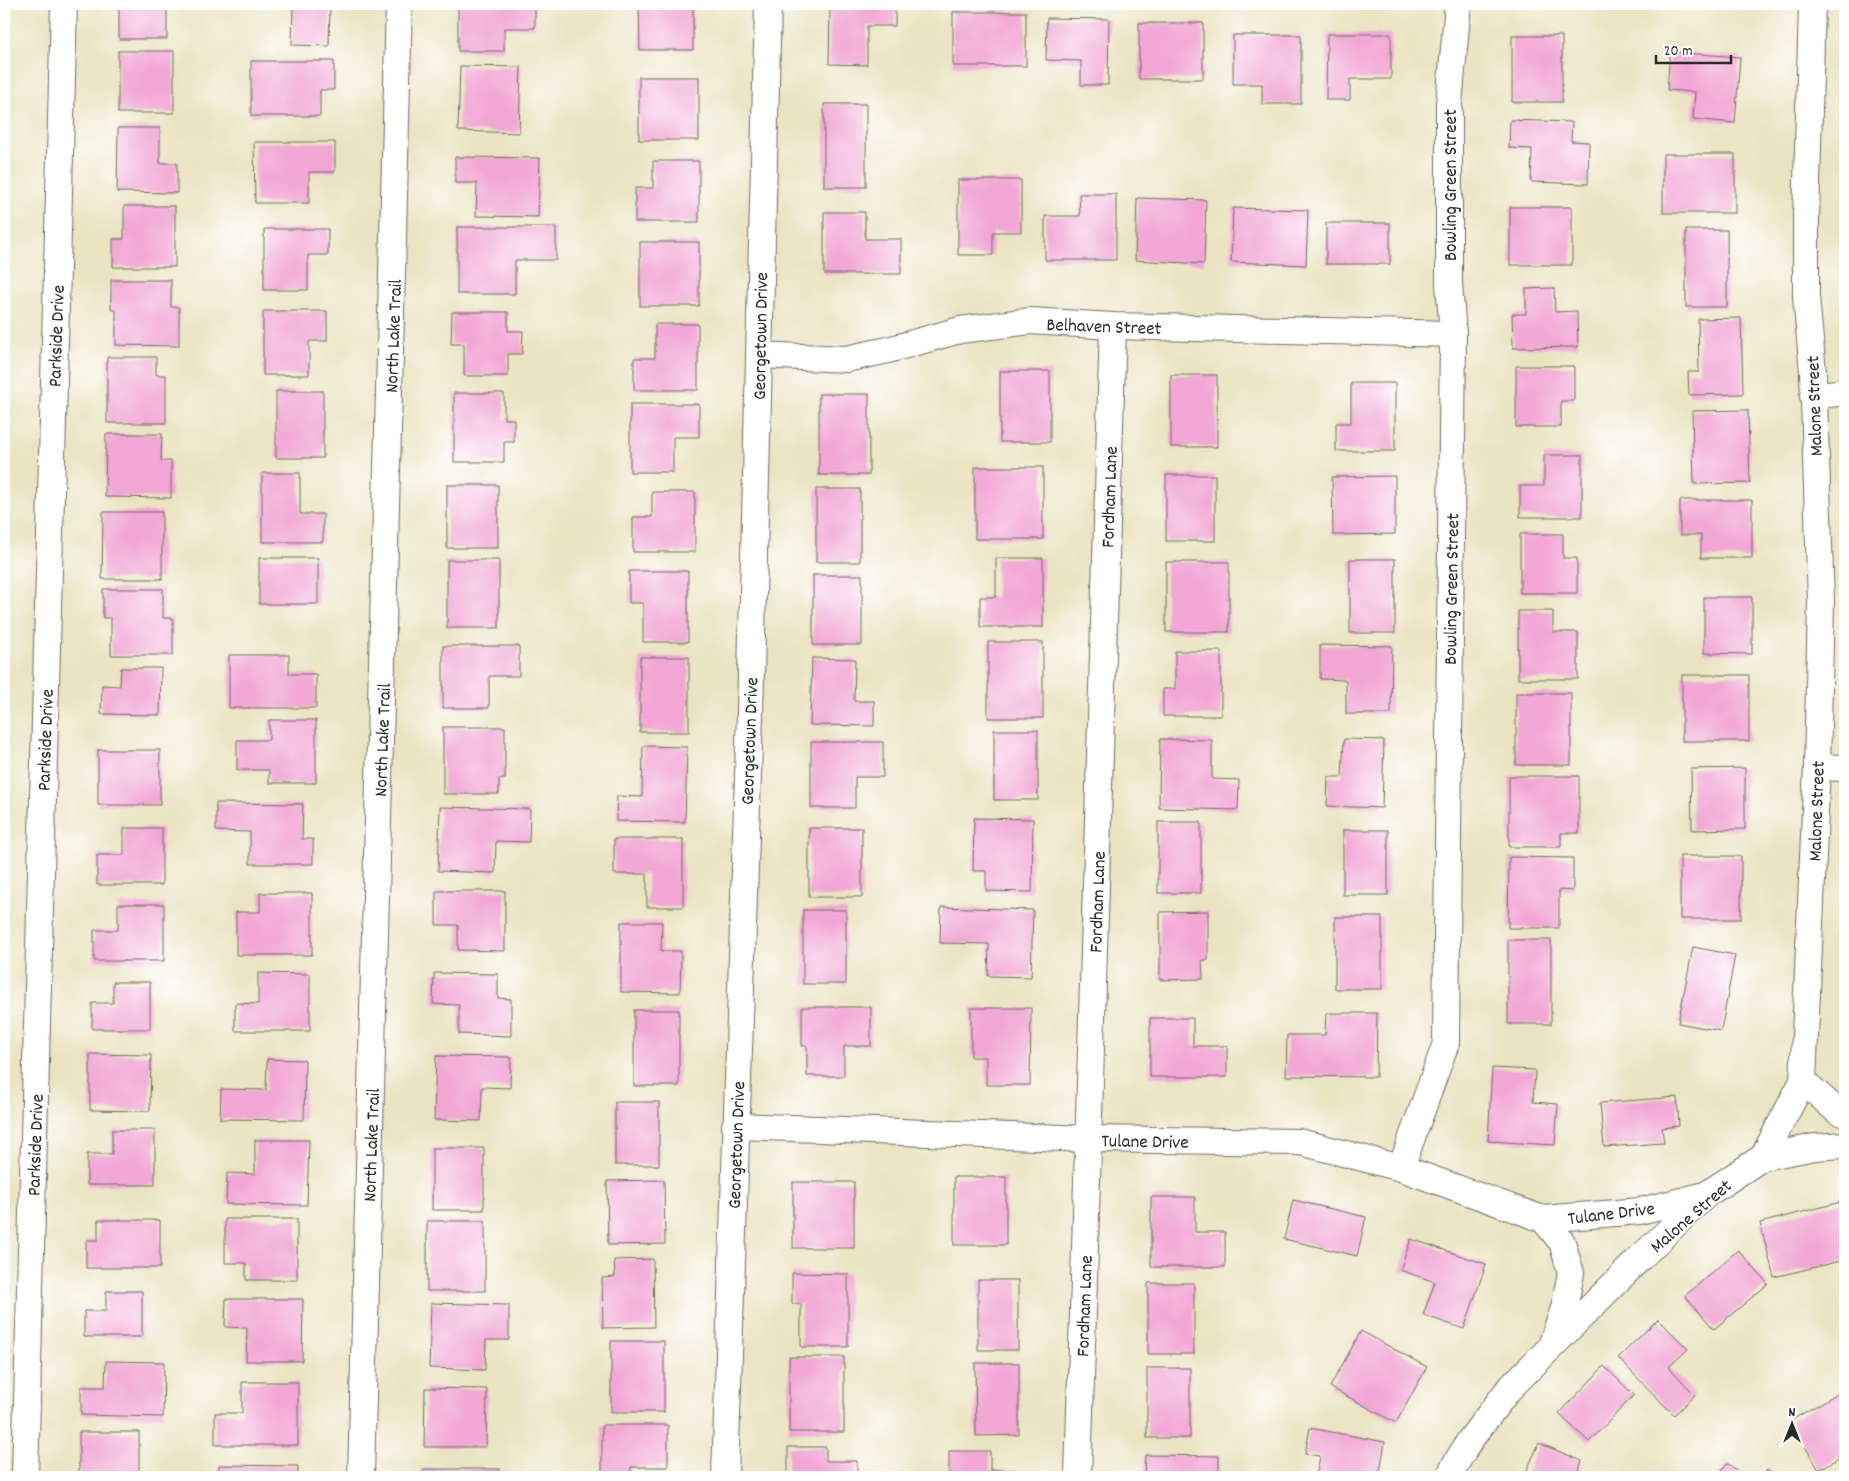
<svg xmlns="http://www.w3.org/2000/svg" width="1849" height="1481" font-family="Dekko,sans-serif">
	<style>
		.building { fill: #f2a7d5 }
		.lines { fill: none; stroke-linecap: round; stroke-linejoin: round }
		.minor-casing { stroke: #6e6c60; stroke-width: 28 }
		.minor { stroke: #fff; stroke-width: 26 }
		.labels { text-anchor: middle; stroke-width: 4; stroke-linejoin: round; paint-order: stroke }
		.street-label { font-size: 19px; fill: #2b2b2b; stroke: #fff }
	</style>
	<rect width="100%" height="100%" fill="#fff"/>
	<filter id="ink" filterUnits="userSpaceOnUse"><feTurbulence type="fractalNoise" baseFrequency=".02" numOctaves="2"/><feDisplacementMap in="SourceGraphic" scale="10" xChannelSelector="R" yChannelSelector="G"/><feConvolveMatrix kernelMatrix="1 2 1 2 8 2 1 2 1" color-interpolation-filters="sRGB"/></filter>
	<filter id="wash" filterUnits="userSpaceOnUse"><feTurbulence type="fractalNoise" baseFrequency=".0096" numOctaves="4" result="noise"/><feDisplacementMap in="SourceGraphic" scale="20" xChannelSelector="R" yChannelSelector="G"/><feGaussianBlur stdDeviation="1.12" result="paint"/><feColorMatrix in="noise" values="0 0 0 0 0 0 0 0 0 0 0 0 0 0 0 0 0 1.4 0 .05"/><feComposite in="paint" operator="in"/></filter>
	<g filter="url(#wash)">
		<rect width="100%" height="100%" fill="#ebe4c3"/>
		<g id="blocks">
			<g class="building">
				<path d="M 119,4 L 196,4 L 196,7 L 167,7 L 167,39 L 119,39 Z"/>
				<path d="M 293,4 L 330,4 L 329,46 L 292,45 Z"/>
				<path d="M 458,4 L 535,4 L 535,28 L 504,28 L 504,51 L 458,51 Z"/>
				<path d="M 639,4 L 693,4 L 693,50 L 640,50 Z"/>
				<path d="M 830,4 L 895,4 L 895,26 L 867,26 L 867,65 L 829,64 Z"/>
				<rect x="953" y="12" width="73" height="54"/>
				<path d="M 1047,18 L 1109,19 L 1108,85 L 1081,85 L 1081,61 L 1046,60 Z"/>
				<rect x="1139" y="23" width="64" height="56"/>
				<path d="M 1327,34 L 1391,34 L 1391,79 L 1350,79 L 1350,100 L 1326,100 Z"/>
				<path d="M 1233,35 L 1301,35 L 1301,104 L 1262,104 L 1262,84 L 1233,84 Z"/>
				<rect x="1512" y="36" width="50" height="66"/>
				<rect x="118" y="51" width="56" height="62"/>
				<path d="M 1670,52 L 1740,57 L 1735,123 L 1693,119 L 1695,92 L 1667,90 Z"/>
				<path d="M 251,61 L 334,61 L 334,90 L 320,90 L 320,116 L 251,116 Z"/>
				<path d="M 460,66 L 521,67 L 519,133 L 458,131 Z"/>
				<rect x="639" y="77" width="60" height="63"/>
				<rect x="824" y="104" width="42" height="83"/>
				<path d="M 1510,120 L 1572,122 L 1571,141 L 1589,142 L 1588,184 L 1531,182 L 1532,149 L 1509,148 Z"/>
				<path d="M 118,128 L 160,128 L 160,163 L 177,163 L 177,193 L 117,192 Z"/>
				<path d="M 254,142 L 335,142 L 335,172 L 309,172 L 309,203 L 255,203 Z"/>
				<rect x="1663" y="154" width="72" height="59"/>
				<path d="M 455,157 L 540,158 L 538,217 L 476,216 L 477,183 L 455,183 Z"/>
				<path d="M 653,161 L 699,161 L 699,222 L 635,222 L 635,188 L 653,188 Z"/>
				<path d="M 958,180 L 1021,180 L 1021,232 L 993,232 L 993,255 L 958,255 Z"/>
				<path d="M 1079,194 L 1116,194 L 1116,260 L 1045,260 L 1045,216 L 1080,216 Z"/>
				<path d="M 1137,198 L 1206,200 L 1204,264 L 1135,260 Z"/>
				<path d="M 124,206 L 175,206 L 175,267 L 113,267 L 113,239 L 124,239 Z"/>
				<rect x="1510" y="207" width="62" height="58"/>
				<path d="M 1233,208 L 1308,210 L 1306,265 L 1231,262 Z"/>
				<path d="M 824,212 L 865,212 L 865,239 L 901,239 L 901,274 L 824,274 Z"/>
				<rect x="1326" y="223" width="64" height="41"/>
				<path d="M 457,227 L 556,227 L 556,260 L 515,260 L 515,294 L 457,294 Z"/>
				<path d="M 264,229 L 328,229 L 328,255 L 308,255 L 308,290 L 264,290 Z"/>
				<rect x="1686" y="230" width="41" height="77"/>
				<rect x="640" y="242" width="59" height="64"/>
				<path d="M 111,280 L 171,280 L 171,307 L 179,307 L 179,346 L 116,345 L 116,310 L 111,310 Z"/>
				<path d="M 1554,288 L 1555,312 L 1577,311 L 1578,347 L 1513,348 L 1512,314 L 1526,314 L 1526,289 Z"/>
				<path d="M 263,311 L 327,311 L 327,341 L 309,341 L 309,375 L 263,375 Z"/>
				<path d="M 452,312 L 508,312 L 508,331 L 523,331 L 522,354 L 508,354 L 508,376 L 464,376 L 464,344 L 451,344 Z"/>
				<path d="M 1741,318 L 1743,394 L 1689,395 L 1688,372 L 1699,372 L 1698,319 Z"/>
				<path d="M 655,324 L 698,324 L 698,390 L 634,390 L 634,358 L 655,358 Z"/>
				<path d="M 107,357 L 156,357 L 156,375 L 166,375 L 166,423 L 107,423 Z"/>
				<path d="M 1516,366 L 1574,366 L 1574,401 L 1561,401 L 1561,427 L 1516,427 Z"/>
				<rect x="1000" y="371" width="50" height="71"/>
				<rect x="1171" y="375" width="46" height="72"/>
				<path d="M 1351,383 L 1395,383 L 1395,451 L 1336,451 L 1336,423 L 1351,423 Z"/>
				<rect x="276" y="391" width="47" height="67"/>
				<path d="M 454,393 L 504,393 L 504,419 L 514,419 L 514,442 L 504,442 L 504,462 L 454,462 Z"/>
				<rect x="819" y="394" width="50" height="81"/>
				<path d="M 630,404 L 699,404 L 699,437 L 673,437 L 673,472 L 630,472 Z"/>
				<path d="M 1748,410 L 1750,483 L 1694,484 L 1692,411 Z"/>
				<path d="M 106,434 L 162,434 L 161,461 L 171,461 L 171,498 L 105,497 Z"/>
				<path d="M 1544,455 L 1582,455 L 1582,517 L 1520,517 L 1520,486 L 1544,486 Z"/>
				<rect x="975" y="467" width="68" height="72"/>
				<path d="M 262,473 L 300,473 L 300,514 L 323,514 L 323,542 L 262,542 Z"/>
				<rect x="1166" y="475" width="49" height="66"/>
				<path d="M 1395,476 L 1395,534 L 1333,535 L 1332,477 Z"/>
				<rect x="447" y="485" width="51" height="63"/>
				<rect x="816" y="489" width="44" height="73"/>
				<path d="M 652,492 L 695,492 L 695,552 L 633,552 L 633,517 L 652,517 Z"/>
				<path d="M 1680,500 L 1752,500 L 1752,558 L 1701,558 L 1701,535 L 1680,535 Z"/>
				<path d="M 103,512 L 162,512 L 162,579 L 102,579 Z"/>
				<path d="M 1520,534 L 1563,534 L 1563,558 L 1577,558 L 1577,593 L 1520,593 Z"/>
				<rect x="259" y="558" width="59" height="46"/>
				<path d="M 996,558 L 1043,558 L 1043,627 L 980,627 L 980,597 L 996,597 Z"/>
				<rect x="1350" y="559" width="45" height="74"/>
				<rect x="447" y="560" width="52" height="68"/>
				<rect x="1166" y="562" width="63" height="70"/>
				<path d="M 629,571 L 688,571 L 688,642 L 643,642 L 643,603 L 629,603 Z"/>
				<rect x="813" y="575" width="49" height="70"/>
				<path d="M 103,589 L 163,589 L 163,618 L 173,618 L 173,655 L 111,655 L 111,618 L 103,618 Z"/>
				<path d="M 1704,597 L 1752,597 L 1752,654 L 1704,653 Z"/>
				<path d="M 1518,611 L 1553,611 L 1553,632 L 1578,632 L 1578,679 L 1518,679 Z"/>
				<rect x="988" y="642" width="55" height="76"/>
				<path d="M 1320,645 L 1392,646 L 1391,714 L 1346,714 L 1346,680 L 1320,679 Z"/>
				<path d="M 443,646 L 519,646 L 519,676 L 489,676 L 489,708 L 443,708 Z"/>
				<path d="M 1175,651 L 1221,651 L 1221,716 L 1163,716 L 1163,689 L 1175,689 Z"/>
				<path d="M 229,655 L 289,655 L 289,674 L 316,674 L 316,708 L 229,708 Z"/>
				<rect x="640" y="657" width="49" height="75"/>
				<path d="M 812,658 L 855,659 L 854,701 L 874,701 L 874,726 L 810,725 Z"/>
				<path d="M 121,668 L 161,668 L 160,715 L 101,714 L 102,685 L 120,686 Z"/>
				<rect x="1682" y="675" width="67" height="66"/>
				<rect x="1516" y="693" width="55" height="72"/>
				<path d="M 269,720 L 316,720 L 316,783 L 269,783 L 269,770 L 237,770 L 237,740 L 269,740 Z"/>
				<path d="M 443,727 L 505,727 L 505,779 L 499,779 L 499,794 L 443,794 Z"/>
				<rect x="994" y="730" width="44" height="70"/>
				<path d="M 1160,739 L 1212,740 L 1212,779 L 1239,780 L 1238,810 L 1159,808 Z"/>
				<path d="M 1344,739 L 1384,740 L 1382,808 L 1327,806 L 1328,777 L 1342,777 Z"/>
				<path d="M 811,742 L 883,742 L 883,777 L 855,777 L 855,808 L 811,808 Z"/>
				<path d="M 643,746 L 687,747 L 685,822 L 616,821 L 617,796 L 642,797 Z"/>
				<rect x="98" y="750" width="62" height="55"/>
				<path d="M 1745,768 L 1745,829 L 1692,830 L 1691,769 Z"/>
				<path d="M 1509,776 L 1579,776 L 1579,833 L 1561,833 L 1561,847 L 1509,847 Z"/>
				<path d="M 216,803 L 303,804 L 302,839 L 313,839 L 313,864 L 250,864 L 250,832 L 216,831 Z"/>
				<path d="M 440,807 L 530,809 L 529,842 L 496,841 L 495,873 L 438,871 Z"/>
				<path d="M 974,818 L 1033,819 L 1032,892 L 986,891 L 986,871 L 973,871 Z"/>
				<rect x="1158" y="822" width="43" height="71"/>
				<path d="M 124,828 L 162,828 L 162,885 L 97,885 L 97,855 L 124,855 Z"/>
				<rect x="809" y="828" width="53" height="69"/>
				<rect x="1343" y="830" width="45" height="65"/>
				<path d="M 614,839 L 683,839 L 683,907 L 647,907 L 647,874 L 614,874 Z"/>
				<rect x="1680" y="856" width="61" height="63"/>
				<path d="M 1509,857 L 1573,858 L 1573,891 L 1559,890 L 1559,928 L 1508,928 Z"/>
				<path d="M 436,891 L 505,891 L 505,951 L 458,950 L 458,925 L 436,925 Z"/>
				<path d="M 260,893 L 312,893 L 312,955 L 236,955 L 236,912 L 260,912 Z"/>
				<path d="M 118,904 L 164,904 L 164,961 L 94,961 L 94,930 L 118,930 Z"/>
				<path d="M 941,907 L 1033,910 L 1031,977 L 988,976 L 989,944 L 940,943 Z"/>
				<rect x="803" y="910" width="43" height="74"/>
				<path d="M 1208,911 L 1208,960 L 1202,960 L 1203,979 L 1160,980 L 1160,912 Z"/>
				<rect x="1335" y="917" width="47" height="72"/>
				<path d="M 621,922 L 662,922 L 661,951 L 681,951 L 680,993 L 621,992 Z"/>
				<rect x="1508" y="940" width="43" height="84"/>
				<path d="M 1693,947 L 1735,955 L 1721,1031 L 1678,1023 Z"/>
				<path d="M 258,973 L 310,974 L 310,1031 L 235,1031 L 235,1003 L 258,1004 Z"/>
				<path d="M 434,973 L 498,974 L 498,998 L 511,999 L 511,1036 L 459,1034 L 459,1005 L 433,1004 Z"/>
				<path d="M 113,982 L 150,982 L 150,1029 L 92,1029 L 92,1003 L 113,1003 Z"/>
				<path d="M 802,1007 L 871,1007 L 871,1046 L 844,1046 L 844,1076 L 807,1076 L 807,1046 L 802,1046 Z"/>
				<path d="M 971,1008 L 1031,1008 L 1030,1085 L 986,1085 L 986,1057 L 971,1057 Z"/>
				<rect x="634" y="1010" width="45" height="76"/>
				<path d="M 1326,1013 L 1377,1013 L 1376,1077 L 1286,1076 L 1287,1035 L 1325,1035 Z"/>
				<path d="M 1150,1018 L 1193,1018 L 1193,1046 L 1227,1046 L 1227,1077 L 1150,1077 Z"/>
				<path d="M 90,1054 L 151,1055 L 150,1111 L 90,1110 Z"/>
				<path d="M 436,1056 L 511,1057 L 510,1088 L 482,1087 L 481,1121 L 434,1120 Z"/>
				<path d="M 267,1059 L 305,1060 L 304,1120 L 220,1119 L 221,1089 L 266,1090 Z"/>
				<path d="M 1492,1068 L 1535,1070 L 1533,1102 L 1558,1104 L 1555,1145 L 1488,1141 Z"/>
				<path d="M 1677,1097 L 1679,1126 L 1662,1128 L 1664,1143 L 1604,1147 L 1600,1103 Z"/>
				<rect x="615" y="1102" width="44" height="63"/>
				<path d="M 112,1130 L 155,1130 L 155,1185 L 87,1185 L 87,1154 L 112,1154 Z"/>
				<path d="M 255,1140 L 309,1140 L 307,1205 L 226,1204 L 227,1173 L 255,1174 Z"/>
				<rect x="432" y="1148" width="52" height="62"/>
				<rect x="954" y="1177" width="52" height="68"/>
				<path d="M 664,1180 L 665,1244 L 608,1245 L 607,1181 Z"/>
				<rect x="793" y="1182" width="61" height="66"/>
				<path d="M 1151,1197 L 1195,1197 L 1195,1232 L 1225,1232 L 1225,1267 L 1151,1267 Z"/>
				<path d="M 1293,1200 L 1366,1217 L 1357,1256 L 1284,1239 Z"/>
				<path d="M 1841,1202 L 1845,1219 L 1845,1260 L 1774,1277 L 1760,1223 Z"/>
				<path d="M 225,1219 L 297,1219 L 297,1280 L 246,1280 L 246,1263 L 225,1263 Z"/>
				<path d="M 98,1220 L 160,1220 L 160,1268 L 86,1268 L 86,1240 L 98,1240 Z"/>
				<rect x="427" y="1221" width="58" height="70"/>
				<path d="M 1411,1239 L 1486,1264 L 1464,1329 L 1423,1315 L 1435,1282 L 1400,1270 Z"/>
				<path d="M 1738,1250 L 1768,1284 L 1714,1329 L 1685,1296 Z"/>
				<path d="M 653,1259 L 654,1327 L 603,1328 L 602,1278 L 615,1277 L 614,1260 Z"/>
				<path d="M 792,1273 L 848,1274 L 848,1347 L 801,1347 L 801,1304 L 792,1304 Z"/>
				<rect x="978" y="1280" width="40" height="70"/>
				<rect x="1148" y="1283" width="46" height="71"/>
				<path d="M 106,1291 L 142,1291 L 142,1337 L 84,1337 L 84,1311 L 106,1311 Z"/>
				<path d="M 226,1299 L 303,1299 L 302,1361 L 246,1361 L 247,1328 L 225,1327 Z"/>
				<path d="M 431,1303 L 509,1305 L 509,1340 L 486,1340 L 485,1370 L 429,1368 Z"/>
				<path d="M 1658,1319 L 1688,1349 L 1669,1367 L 1695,1395 L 1674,1415 L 1618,1358 Z"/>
				<path d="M 1361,1331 L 1427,1367 L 1396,1423 L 1330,1387 Z"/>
				<rect x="611" y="1341" width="53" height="71"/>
				<rect x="789" y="1357" width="55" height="75"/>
				<path d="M 106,1361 L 164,1362 L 163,1417 L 81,1415 L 81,1387 L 105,1387 Z"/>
				<path d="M 975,1363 L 1019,1363 L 1019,1435 L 976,1436 Z"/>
				<path d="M 1604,1366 L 1634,1395 L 1589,1442 L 1559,1414 Z"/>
				<rect x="1147" y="1368" width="43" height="70"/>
				<path d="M 242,1382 L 298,1382 L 298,1445 L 215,1445 L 215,1413 L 242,1413 Z"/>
				<path d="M 425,1388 L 487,1389 L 486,1447 L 424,1447 Z"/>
				<path d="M 1845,1389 L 1845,1454 L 1819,1470 L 1790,1421 Z"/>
				<path d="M 602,1425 L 668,1425 L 668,1467 L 631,1467 L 631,1477 L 602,1477 Z"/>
				<path d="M 1310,1428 L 1385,1442 L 1379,1477 L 1316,1477 L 1320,1456 L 1305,1454 Z"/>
				<rect x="79" y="1432" width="60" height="45"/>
				<path d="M 1539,1443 L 1582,1461 L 1576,1477 L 1524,1477 Z"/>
				<path d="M 788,1447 L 826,1447 L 826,1461 L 857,1461 L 857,1477 L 788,1477 Z"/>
				<path d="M 949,1451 L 990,1451 L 990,1470 L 1016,1470 L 1016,1477 L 949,1477 Z"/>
				<path d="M 1145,1455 L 1219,1456 L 1219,1477 L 1144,1477 Z"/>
				<path d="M 1727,1463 L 1746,1477 L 1717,1477 Z"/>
				<path d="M 219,1465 L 298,1466 L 298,1477 L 219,1477 Z"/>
				<rect x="423" y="1469" width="77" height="8"/>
				<path d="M 1767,1470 L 1777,1477 L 1762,1477 Z"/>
			</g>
		</g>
	</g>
	<g filter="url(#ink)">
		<use href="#blocks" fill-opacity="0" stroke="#6e6c60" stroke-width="1"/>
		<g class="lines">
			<g class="minor-casing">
				<g id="minor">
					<path d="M 759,355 L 846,359 L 888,350 L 960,330 L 1030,321 L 1113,326 L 1453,334"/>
					<path d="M 1813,396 L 1845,392"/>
					<path d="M 1817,767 L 1845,768"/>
					<path d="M 1803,1081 L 1837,1111 L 1845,1114"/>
					<path d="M 735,1126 L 1089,1139 L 1300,1142 L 1401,1168 L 1543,1219 L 1640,1211 L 1705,1195"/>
					<path d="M 1763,1157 L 1815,1147 L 1845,1145"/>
					<path d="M 1401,1168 L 1446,1043 L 1453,334 L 1449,284 L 1449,103 L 1458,4"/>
					<path d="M 1543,1219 L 1562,1242 L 1571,1273 L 1564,1308 L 1552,1343"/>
					<path d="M 25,1477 L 64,4"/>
					<path d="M 361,1477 L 399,4"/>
					<path d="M 725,1477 L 750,713 L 768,4"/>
					<path d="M 1078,1477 L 1113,326"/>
					<path d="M 1450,1477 L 1453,1468 L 1470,1440 L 1508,1390 L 1640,1258 L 1707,1194 L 1763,1157 L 1803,1081 L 1817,767 L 1821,602 L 1813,372 L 1806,297 L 1806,218 L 1812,4"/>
				</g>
			</g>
			<use href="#minor" class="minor"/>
		</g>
	</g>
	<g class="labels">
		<g class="street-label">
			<text transform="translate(1449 185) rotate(-90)" y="7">Bowling Green Street</text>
			<text transform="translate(1104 325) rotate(2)" y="7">Belhaven Street</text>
			<text transform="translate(55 336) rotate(-88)" y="7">Parkside Drive</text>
			<text transform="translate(392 336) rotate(-88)" y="7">North Lake Trail</text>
			<text transform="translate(759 336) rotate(-89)" y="7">Georgetown Drive</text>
			<text transform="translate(1813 406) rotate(-92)" y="7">Malone Street</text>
			<text transform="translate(1108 497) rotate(-88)" y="7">Fordham Lane</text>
			<text transform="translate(1450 589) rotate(-89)" y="7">Bowling Green Street</text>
			<text transform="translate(44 740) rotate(-88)" y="7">Parkside Drive</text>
			<text transform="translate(381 740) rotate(-88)" y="7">North Lake Trail</text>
			<text transform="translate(748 741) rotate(-88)" y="7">Georgetown Drive</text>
			<text transform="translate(1815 811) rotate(-88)" y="7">Malone Street</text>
			<text transform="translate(1096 902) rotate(-88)" y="7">Fordham Lane</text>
			<text transform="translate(1145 1140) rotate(1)" y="7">Tulane Drive</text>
			<text transform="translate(34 1145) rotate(-88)" y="7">Parkside Drive</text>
			<text transform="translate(370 1145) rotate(-88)" y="7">North Lake Trail</text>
			<text transform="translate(735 1145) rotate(-88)" y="7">Georgetown Drive</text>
			<text transform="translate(1611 1212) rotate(-7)" y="7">Tulane Drive</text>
			<text transform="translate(1690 1215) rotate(-41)" y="7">Malone Street</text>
			<text transform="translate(1083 1306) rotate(-88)" y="7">Fordham Lane</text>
		</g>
	</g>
	<rect width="1849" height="1481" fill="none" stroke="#fff" stroke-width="20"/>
	<g transform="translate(1792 1424)" stroke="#ffffff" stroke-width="4" paint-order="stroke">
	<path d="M0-4L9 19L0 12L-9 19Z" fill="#2b2b2b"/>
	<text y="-8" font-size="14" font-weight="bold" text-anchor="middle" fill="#2b2b2b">N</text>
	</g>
	<path d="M1656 55v8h75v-8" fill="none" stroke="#2b2b2b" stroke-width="2.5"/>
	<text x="1664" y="55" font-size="15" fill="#2b2b2b" stroke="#ffffff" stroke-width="4" paint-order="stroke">20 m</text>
</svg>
